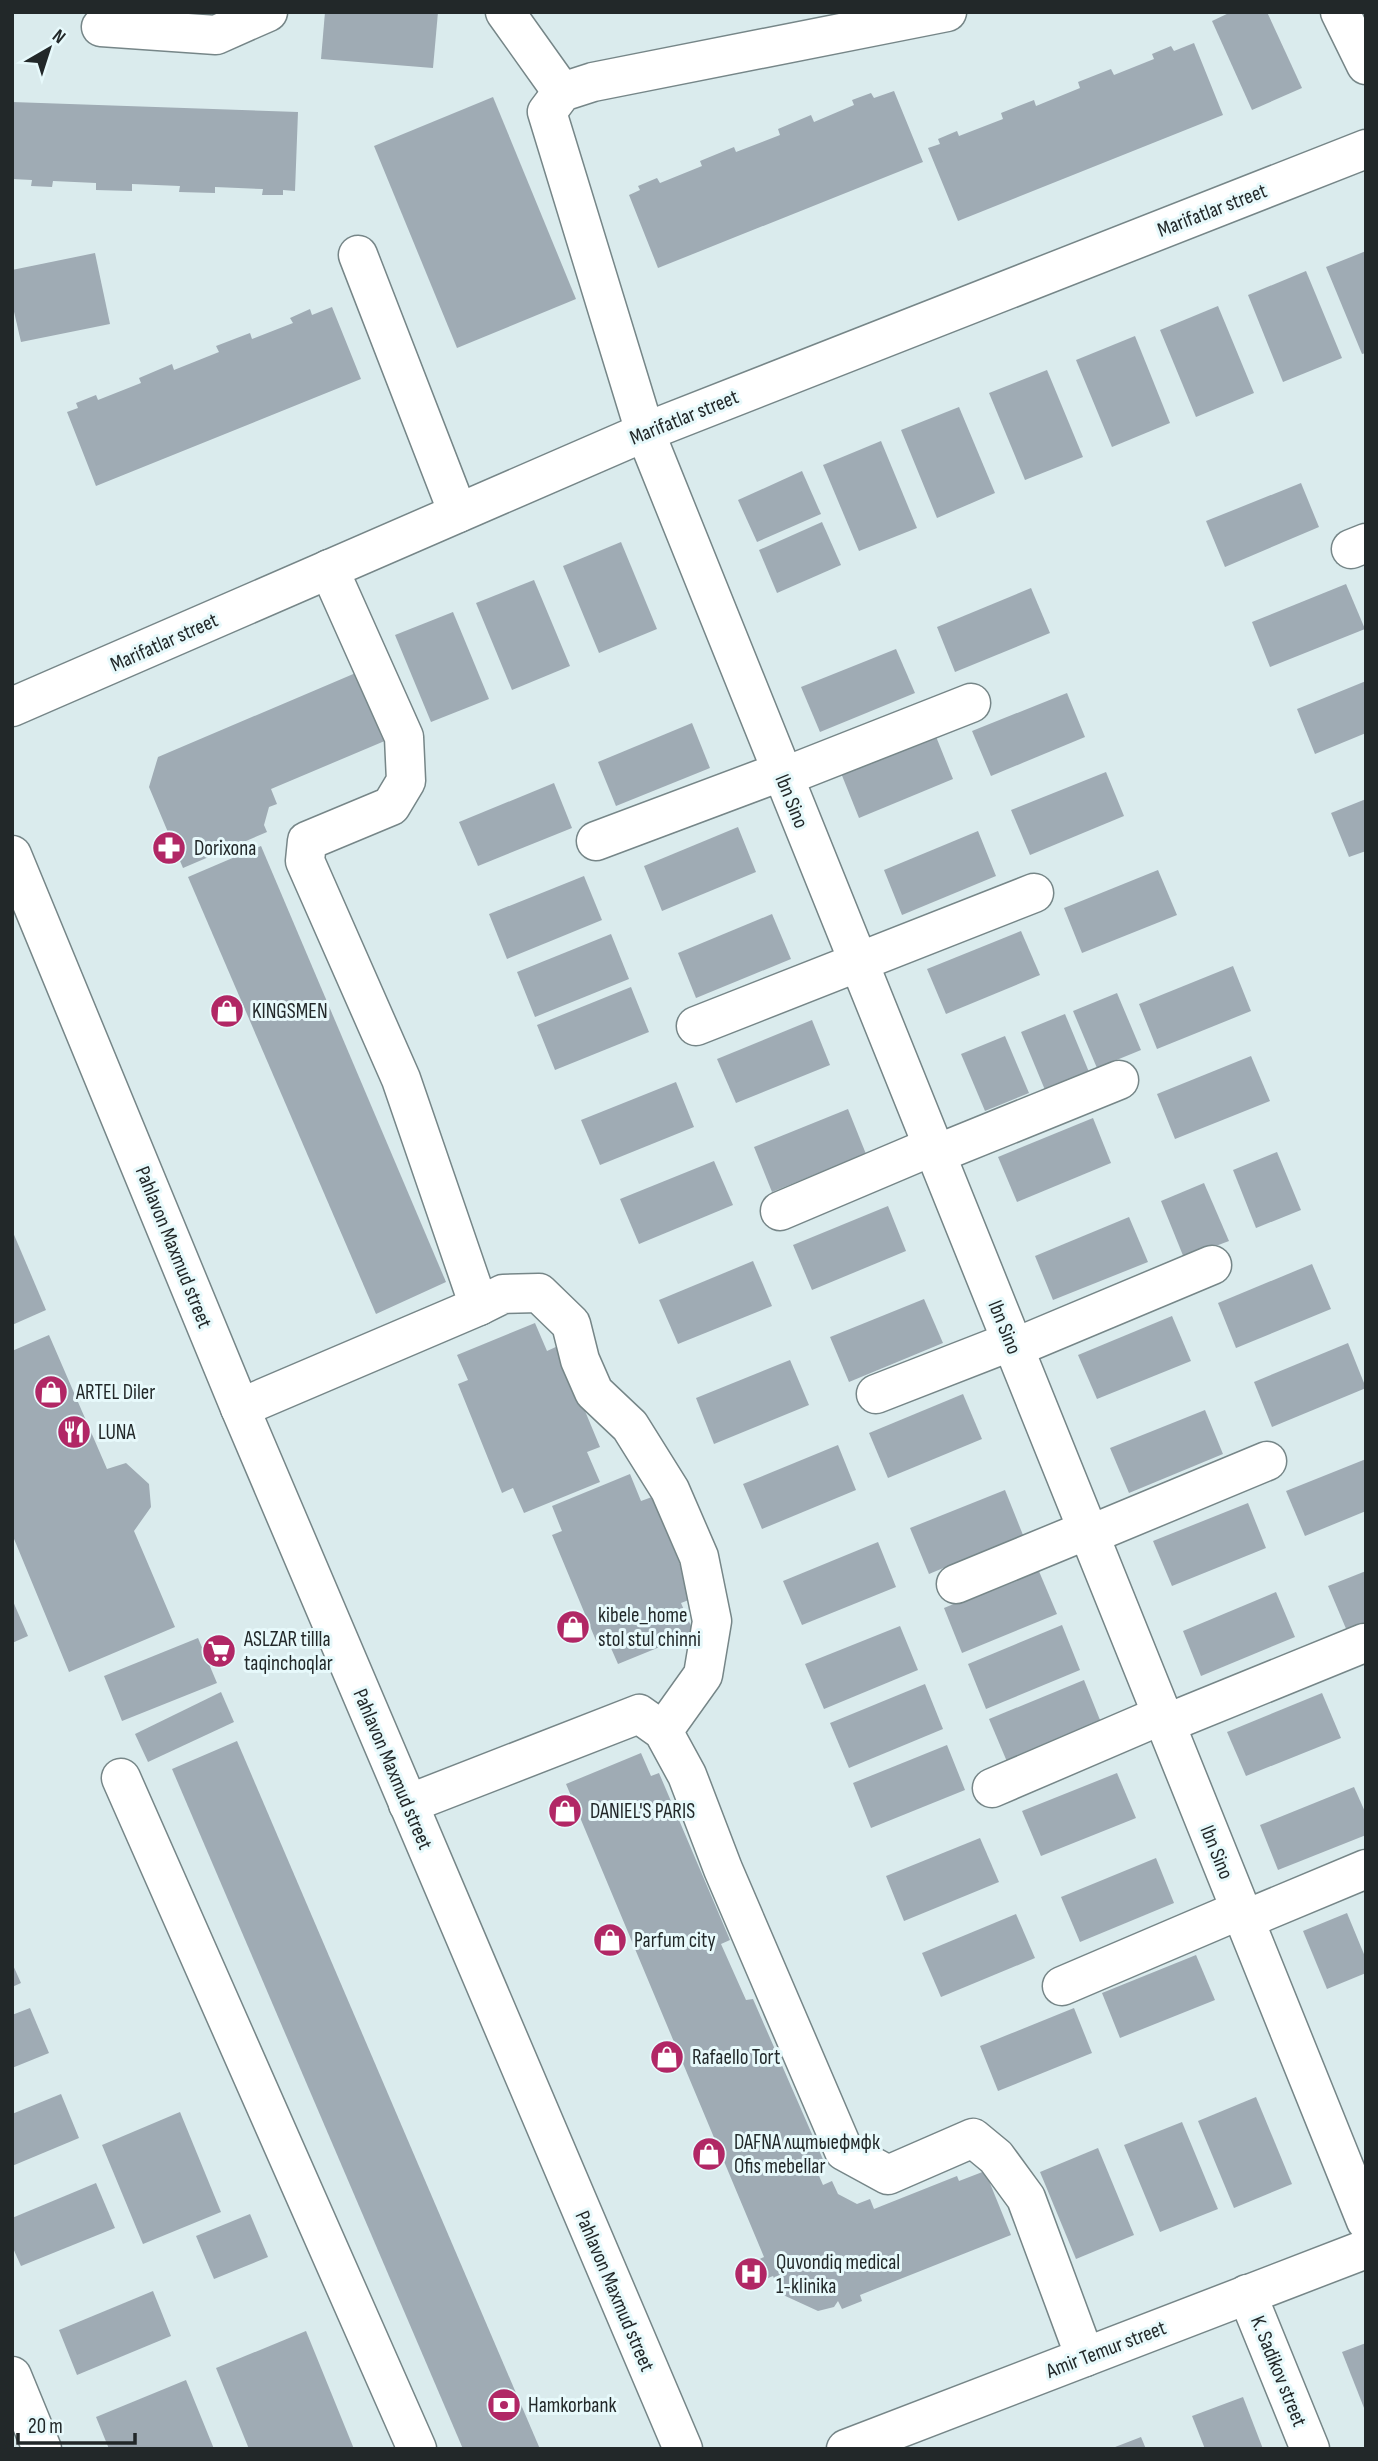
<svg xmlns="http://www.w3.org/2000/svg" width="1378" height="2461" font-family="'Sofia Sans Condensed',sans-serif">
	<style>
		.building { fill: #9fabb4 }
		.lines { fill: none; stroke-linecap: round; stroke-linejoin: round }
		.minor-casing { stroke: #768688; stroke-width: 41 }
		.major-casing { stroke: #768688; stroke-width: 41 }
		.minor { stroke: #fff; stroke-width: 38 }
		.major { stroke: #fff; stroke-width: 38 }
		.labels { text-anchor: middle; stroke-width: 6; stroke-linejoin: round; paint-order: stroke }
		.street-label { font-size: 21px; fill: #222829; stroke: #e7f9fb }
		.poi-label { font-size: 21px; fill: #222829; stroke: #e7f9fb; text-anchor: start }
	</style>
	<rect width="100%" height="100%" fill="#daebed"/>
	<g class="building">
		<path d="M 325,12 L 438,12 L 433,68 L 321,59 Z"/>
		<path d="M 1231,12 L 1267,12 L 1302,88 L 1252,110 L 1212,21 Z"/>
		<path d="M 1194,43 L 1223,115 L 958,221 L 928,148 L 940,144 L 938,139 L 957,131 L 959,136 L 1003,119 L 1001,113 L 1034,100 L 1036,106 L 1080,88 L 1078,82 L 1111,69 L 1114,75 L 1154,59 L 1152,54 L 1171,46 L 1174,51 Z"/>
		<path d="M 894,91 L 923,162 L 658,268 L 629,195 L 640,190 L 638,186 L 657,178 L 660,183 L 702,166 L 700,161 L 734,147 L 736,152 L 780,135 L 778,129 L 811,115 L 814,122 L 854,105 L 852,100 L 871,93 L 874,98 Z"/>
		<path d="M 493,97 L 576,299 L 457,348 L 374,146 Z"/>
		<path d="M 12,102 L 298,112 L 295,191 L 283,190 L 283,195 L 262,195 L 263,189 L 215,187 L 215,193 L 179,192 L 180,186 L 132,184 L 132,191 L 96,190 L 96,183 L 53,181 L 52,187 L 31,186 L 32,180 L 12,179 Z"/>
		<path d="M 1366,251 L 1366,353 L 1362,354 L 1326,267 Z"/>
		<path d="M 95,253 L 110,324 L 21,342 L 12,303 L 12,270 Z"/>
		<path d="M 1306,271 L 1342,358 L 1283,382 L 1248,295 Z"/>
		<path d="M 1218,306 L 1254,393 L 1196,417 L 1160,330 Z"/>
		<path d="M 332,307 L 361,379 L 96,486 L 67,412 L 78,408 L 76,403 L 96,395 L 98,400 L 141,383 L 139,378 L 172,364 L 174,370 L 219,352 L 216,346 L 250,333 L 252,339 L 293,323 L 290,318 L 310,309 L 312,315 Z"/>
		<path d="M 1135,336 L 1170,423 L 1112,447 L 1076,360 Z"/>
		<path d="M 1047,370 L 1083,457 L 1025,480 L 989,393 Z"/>
		<path d="M 959,407 L 995,493 L 937,518 L 901,430 Z"/>
		<path d="M 881,441 L 917,528 L 859,551 L 823,465 Z"/>
		<path d="M 802,471 L 821,514 L 757,542 L 738,500 Z"/>
		<path d="M 1301,483 L 1319,527 L 1225,567 L 1206,521 Z"/>
		<path d="M 822,522 L 841,565 L 777,593 L 759,550 Z"/>
		<path d="M 621,542 L 657,629 L 599,653 L 563,566 Z"/>
		<path d="M 534,580 L 570,666 L 512,690 L 476,603 Z"/>
		<path d="M 1346,584 L 1365,629 L 1270,667 L 1252,622 Z"/>
		<path d="M 1031,588 L 1050,633 L 955,672 L 937,627 Z"/>
		<path d="M 453,612 L 489,699 L 431,722 L 395,635 Z"/>
		<path d="M 896,649 L 915,693 L 820,732 L 801,687 Z"/>
		<path d="M 358,672 L 387,740 L 271,789 L 277,804 L 269,807 L 264,825 L 267,832 L 183,868 L 149,787 L 158,757 Z"/>
		<path d="M 1366,681 L 1366,733 L 1315,754 L 1297,709 Z"/>
		<path d="M 1067,693 L 1085,737 L 991,776 L 972,731 Z"/>
		<path d="M 692,723 L 710,768 L 616,806 L 598,762 Z"/>
		<path d="M 935,734 L 953,779 L 859,818 L 841,773 Z"/>
		<path d="M 1106,772 L 1124,816 L 1030,855 L 1011,810 Z"/>
		<path d="M 554,783 L 572,828 L 478,866 L 459,822 Z"/>
		<path d="M 1366,799 L 1366,851 L 1349,857 L 1331,813 Z"/>
		<path d="M 738,827 L 756,872 L 662,911 L 644,866 Z"/>
		<path d="M 978,831 L 996,876 L 902,915 L 884,870 Z"/>
		<path d="M 261,846 L 446,1282 L 376,1314 L 188,877 Z"/>
		<path d="M 1158,870 L 1177,915 L 1082,953 L 1064,908 Z"/>
		<path d="M 584,876 L 602,920 L 507,959 L 489,914 Z"/>
		<path d="M 772,914 L 791,959 L 696,998 L 678,953 Z"/>
		<path d="M 1021,931 L 1040,975 L 946,1014 L 927,969 Z"/>
		<path d="M 611,934 L 629,979 L 535,1017 L 517,972 Z"/>
		<path d="M 1233,966 L 1251,1011 L 1157,1049 L 1139,1004 Z"/>
		<path d="M 631,987 L 649,1032 L 555,1070 L 537,1025 Z"/>
		<path d="M 1117,993 L 1141,1050 L 1097,1068 L 1073,1011 Z"/>
		<path d="M 1065,1014 L 1089,1072 L 1045,1090 L 1021,1032 Z"/>
		<path d="M 812,1020 L 830,1065 L 736,1103 L 717,1059 Z"/>
		<path d="M 1005,1036 L 1029,1093 L 985,1111 L 961,1054 Z"/>
		<path d="M 1251,1056 L 1270,1101 L 1175,1139 L 1157,1094 Z"/>
		<path d="M 676,1082 L 694,1127 L 600,1165 L 581,1120 Z"/>
		<path d="M 848,1109 L 866,1154 L 772,1192 L 754,1147 Z"/>
		<path d="M 1093,1118 L 1111,1163 L 1017,1202 L 998,1157 Z"/>
		<path d="M 1277,1152 L 1301,1210 L 1256,1228 L 1233,1170 Z"/>
		<path d="M 714,1161 L 733,1205 L 639,1244 L 620,1199 Z"/>
		<path d="M 1204,1183 L 1229,1241 L 1184,1258 L 1161,1201 Z"/>
		<path d="M 888,1206 L 906,1251 L 812,1290 L 793,1245 Z"/>
		<path d="M 1129,1217 L 1148,1262 L 1053,1300 L 1035,1256 Z"/>
		<path d="M 12,1230 L 46,1310 L 12,1325 Z"/>
		<path d="M 753,1261 L 772,1306 L 678,1344 L 659,1300 Z"/>
		<path d="M 1312,1264 L 1331,1309 L 1236,1348 L 1218,1303 Z"/>
		<path d="M 924,1299 L 943,1343 L 849,1382 L 830,1337 Z"/>
		<path d="M 1172,1316 L 1191,1361 L 1097,1399 L 1078,1355 Z"/>
		<path d="M 535,1323 L 547,1351 L 558,1346 L 600,1447 L 587,1452 L 600,1482 L 524,1513 L 513,1488 L 502,1493 L 458,1384 L 468,1380 L 457,1355 Z"/>
		<path d="M 49,1335 L 107,1469 L 126,1463 L 149,1484 L 151,1507 L 134,1531 L 175,1627 L 69,1672 L 12,1534 L 12,1351 Z"/>
		<path d="M 1348,1343 L 1366,1388 L 1272,1427 L 1254,1382 Z"/>
		<path d="M 790,1360 L 809,1405 L 714,1444 L 696,1398 Z"/>
		<path d="M 963,1394 L 982,1439 L 888,1478 L 869,1433 Z"/>
		<path d="M 1205,1410 L 1223,1454 L 1129,1493 L 1110,1448 Z"/>
		<path d="M 838,1445 L 856,1490 L 762,1529 L 743,1484 Z"/>
		<path d="M 1366,1459 L 1366,1511 L 1305,1536 L 1286,1491 Z"/>
		<path d="M 630,1474 L 641,1501 L 652,1497 L 694,1598 L 681,1603 L 694,1633 L 618,1664 L 607,1639 L 597,1643 L 552,1535 L 562,1531 L 552,1506 Z"/>
		<path d="M 1005,1490 L 1023,1535 L 929,1574 L 910,1528 Z"/>
		<path d="M 1248,1503 L 1266,1548 L 1172,1586 L 1153,1541 Z"/>
		<path d="M 878,1542 L 896,1587 L 802,1625 L 783,1581 Z"/>
		<path d="M 1038,1569 L 1057,1614 L 962,1653 L 944,1608 Z"/>
		<path d="M 1366,1571 L 1366,1623 L 1347,1631 L 1328,1586 Z"/>
		<path d="M 1276,1592 L 1295,1637 L 1201,1676 L 1183,1631 Z"/>
		<path d="M 12,1599 L 28,1636 L 12,1643 Z"/>
		<path d="M 1062,1625 L 1080,1670 L 986,1709 L 968,1664 Z"/>
		<path d="M 900,1626 L 918,1670 L 824,1709 L 805,1664 Z"/>
		<path d="M 198,1638 L 217,1683 L 122,1721 L 104,1676 Z"/>
		<path d="M 1084,1680 L 1102,1725 L 1008,1764 L 989,1719 Z"/>
		<path d="M 925,1684 L 943,1729 L 849,1768 L 830,1723 Z"/>
		<path d="M 221,1692 L 234,1722 L 148,1762 L 135,1734 Z"/>
		<path d="M 1322,1693 L 1341,1738 L 1246,1776 L 1227,1732 Z"/>
		<path d="M 237,1741 L 540,2449 L 463,2449 L 172,1769 Z"/>
		<path d="M 947,1745 L 965,1790 L 871,1828 L 853,1783 Z"/>
		<path d="M 641,1753 L 651,1776 L 659,1773 L 730,1940 L 721,1944 L 746,2000 L 753,1999 L 825,2164 L 816,2169 L 823,2185 L 832,2181 L 838,2194 L 857,2204 L 870,2199 L 874,2209 L 957,2176 L 959,2181 L 985,2171 L 1011,2235 L 860,2295 L 862,2301 L 842,2309 L 838,2301 L 834,2307 L 818,2311 L 781,2294 L 773,2276 L 761,2281 L 753,2262 L 764,2257 L 566,1784 Z"/>
		<path d="M 1117,1773 L 1136,1818 L 1041,1856 L 1022,1811 Z"/>
		<path d="M 1354,1787 L 1366,1814 L 1366,1835 L 1278,1870 L 1260,1825 Z"/>
		<path d="M 980,1838 L 999,1882 L 904,1921 L 886,1876 Z"/>
		<path d="M 1156,1858 L 1174,1903 L 1080,1942 L 1061,1897 Z"/>
		<path d="M 1347,1913 L 1366,1959 L 1366,1973 L 1327,1989 L 1303,1931 Z"/>
		<path d="M 1016,1914 L 1035,1958 L 941,1997 L 922,1953 Z"/>
		<path d="M 1196,1955 L 1215,2000 L 1120,2038 L 1102,1993 Z"/>
		<path d="M 12,1963 L 21,1983 L 12,1987 Z"/>
		<path d="M 30,2008 L 49,2053 L 12,2068 L 12,2015 Z"/>
		<path d="M 1074,2008 L 1092,2053 L 998,2091 L 980,2046 Z"/>
		<path d="M 61,2094 L 79,2138 L 12,2166 L 12,2114 Z"/>
		<path d="M 1256,2097 L 1292,2184 L 1234,2208 L 1198,2121 Z"/>
		<path d="M 180,2112 L 221,2212 L 143,2244 L 102,2145 Z"/>
		<path d="M 1182,2122 L 1218,2209 L 1160,2232 L 1124,2145 Z"/>
		<path d="M 1098,2148 L 1134,2235 L 1076,2259 L 1040,2172 Z"/>
		<path d="M 96,2183 L 115,2228 L 21,2266 L 12,2246 L 12,2218 Z"/>
		<path d="M 250,2214 L 268,2257 L 214,2279 L 196,2236 Z"/>
		<path d="M 153,2291 L 171,2336 L 77,2375 L 59,2330 Z"/>
		<path d="M 306,2331 L 354,2449 L 249,2449 L 216,2368 Z"/>
		<path d="M 1366,2343 L 1366,2413 L 1342,2352 Z"/>
		<path d="M 186,2380 L 214,2449 L 109,2449 L 96,2417 Z"/>
		<path d="M 1243,2397 L 1263,2449 L 1205,2449 L 1192,2416 Z"/>
		<path d="M 1141,2437 L 1146,2449 L 1110,2449 Z"/>
	</g>
	<g class="lines">
		<g class="minor-casing">
			<g id="minor">
				<path d="M 505,12 L 562,92"/>
				<path d="M 947,12 L 593,82 L 562,92 L 547,112 L 645,432 L 1366,2221"/>
				<path d="M 1340,12 L 1366,65"/>
				<path d="M 101,27 L 216,35 L 268,12"/>
				<path d="M 358,255 L 458,513"/>
				<path d="M 1351,549 L 1366,543"/>
				<path d="M 12,707 L 645,432 L 1366,149"/>
				<path d="M 783,777 L 971,703"/>
				<path d="M 596,841 L 780,772"/>
				<path d="M 12,855 L 240,1408 L 683,2449"/>
				<path d="M 696,1026 L 1034,893"/>
				<path d="M 934,1155 L 1119,1080"/>
				<path d="M 780,1211 L 931,1147"/>
				<path d="M 479,1306 L 503,1294 L 539,1293 L 571,1324 L 580,1360 L 594,1392 L 630,1426 L 670,1490 L 699,1557 L 712,1621 L 703,1675 L 663,1731"/>
				<path d="M 1014,1348 L 1212,1265"/>
				<path d="M 876,1394 L 1012,1341"/>
				<path d="M 240,1408 L 479,1306 L 401,1079 L 305,861 L 307,841 L 391,806 L 406,781 L 404,737 L 329,569"/>
				<path d="M 1089,1535 L 1267,1461"/>
				<path d="M 956,1584 L 1087,1530"/>
				<path d="M 1165,1724 L 1364,1643"/>
				<path d="M 121,1778 L 417,2449"/>
				<path d="M 992,1788 L 1162,1715"/>
				<path d="M 408,1804 L 639,1714 L 663,1731 L 687,1775 L 723,1869 L 844,2151 L 888,2175 L 973,2138 L 996,2157 L 1026,2198 L 1085,2357"/>
				<path d="M 1244,1920 L 1366,1869"/>
				<path d="M 1062,1986 L 1240,1910"/>
				<path d="M 1247,2294 L 1310,2449"/>
				<path d="M 12,2376 L 42,2449"/>
			</g>
		</g>
		<g class="major-casing">
			<path id="major" d="M 846,2449 L 1366,2249"/>
		</g>
		<use href="#minor" class="minor"/>
		<use href="#major" class="major"/>
	</g>
	<defs>
		<g id="pharmacy-disc" transform="scale(1.75)"><circle r="9.5" fill="#b12765" stroke="#e7f9fb"/><path d="M-2-6h4v4h4v4h-4v4h-4v-4h-4v-4h4Z" fill="#fff"/></g>
		<g id="shop-disc" transform="scale(1.75)"><circle r="9.5" fill="#b12765" stroke="#e7f9fb"/><path d="M-5-2.5h2.3a2.7 3.5 0 0 1 5.4 0H5L5.5 6h-11ZM-1.5-2.5h3a1.5 2.3 0 0 0-3 0Z" fill="#fff"/></g>
		<g id="restaurant-disc" transform="scale(1.75)"><circle r="9.5" fill="#b12765" stroke="#e7f9fb"/><path d="M-5-6h1v4h1v-4h1v4h1v-4h1v5L-1.5 .5V6h-2V.5L-5-1ZM5-6V6H3V1.5H1.5Q1.5-4 5-6Z" fill="#fff"/></g>
		<g id="supermarket-disc" transform="scale(1.75)"><circle r="9.5" fill="#b12765" stroke="#e7f9fb"/><path d="M-6-5.5h2.5l.6 2H6L4.5 2H-2.5L-4.4-4H-6ZM-1.5 3.2a1.3 1.3 0 1 0 .1 0ZM3 3.2a1.3 1.3 0 1 0 .1 0Z" fill="#fff"/></g>
		<g id="hospital-disc" transform="scale(1.75)"><circle r="9.5" fill="#b12765" stroke="#e7f9fb"/><path d="M-5-5h3v3.5h4V-5h3V5h-3V1.5h-4V5h-3Z" fill="#fff"/></g>
		<g id="bank-disc" transform="scale(1.75)"><circle r="9.5" fill="#b12765" stroke="#e7f9fb"/><path d="M-6-4H6V4H-6ZM0-2.3a2.3 2.3 0 1 0 0 4.6a2.3 2.3 0 1 0 0-4.6Z" fill="#fff"/></g>
	</defs>
	<g fill-rule="evenodd">
		<use href="#pharmacy-disc" x="169" y="848"/>
		<use href="#shop-disc" x="227" y="1011"/>
		<use href="#shop-disc" x="51" y="1392"/>
		<use href="#restaurant-disc" x="74" y="1432"/>
		<use href="#shop-disc" x="573" y="1627"/>
		<use href="#supermarket-disc" x="219" y="1651"/>
		<use href="#shop-disc" x="565" y="1811"/>
		<use href="#shop-disc" x="610" y="1940"/>
		<use href="#shop-disc" x="667" y="2057"/>
		<use href="#shop-disc" x="709" y="2154"/>
		<use href="#hospital-disc" x="751" y="2274"/>
		<use href="#bank-disc" x="504" y="2405"/>
	</g>
	<g class="labels">
		<g class="street-label">
			<text transform="translate(1212 210) rotate(-21)" y="7">Marifatlar street</text>
			<text transform="translate(684 417) rotate(-22)" y="7">Marifatlar street</text>
			<text transform="translate(164 642) rotate(-24)" y="7">Marifatlar street</text>
			<text transform="translate(792 801) rotate(68)" y="7">Ibn Sino</text>
			<text transform="translate(174 1247) rotate(68)" y="7">Pahlavon Maxmud street</text>
			<text transform="translate(1005 1327) rotate(68)" y="7">Ibn Sino</text>
			<text transform="translate(393 1769) rotate(67)" y="7">Pahlavon Maxmud street</text>
			<text transform="translate(1217 1852) rotate(68)" y="7">Ibn Sino</text>
			<text transform="translate(615 2291) rotate(67)" y="7">Pahlavon Maxmud street</text>
			<text transform="translate(1106 2349) rotate(-21)" y="7">Amir Temur street</text>
			<text transform="translate(1279 2371) rotate(68)" y="7">K. Sadikov street</text>
		</g>
		<g class="poi-label">
			<text x="194" y="855">Dorixona</text>
			<text x="252" y="1018">KINGSMEN</text>
			<text x="76" y="1399">ARTEL Diler</text>
			<text x="98" y="1439">LUNA</text>
			<text x="598" y="1622">kibele_home<tspan x="598" dy="24">stol stul chinni</tspan></text>
			<text x="244" y="1646">ASLZAR tillla<tspan x="244" dy="24">taqinchoqlar</tspan></text>
			<text x="590" y="1818">DANIEL'S PARIS</text>
			<text x="634" y="1947">Parfum city</text>
			<text x="692" y="2064">Rafaello Tort</text>
			<text x="734" y="2149">DAFNA лщтыефмфк<tspan x="734" dy="24">Ofis mebellar</tspan></text>
			<text x="776" y="2269">Quvondiq medical<tspan x="776" dy="24">1-klinika</tspan></text>
			<text x="528" y="2412">Hamkorbank</text>
		</g>
	</g>
	<rect width="1378" height="2461" fill="none" stroke="#222829" stroke-width="28"/>
	<g transform="translate(49 49) rotate(39)" stroke="#e7f9fb" stroke-width="5" paint-order="stroke">
	<path d="M0-5L12 26L0 18L-12 26Z" fill="#222829"/>
	<text y="-10" font-size="19" font-weight="bold" text-anchor="middle" fill="#222829">N</text>
	</g>
	<path d="M18 2433v10h117v-10" fill="none" stroke="#222829" stroke-width="3.5"/>
	<text x="28" y="2433" font-size="21" fill="#222829" stroke="#e7f9fb" stroke-width="5" paint-order="stroke">20 m</text>
</svg>
